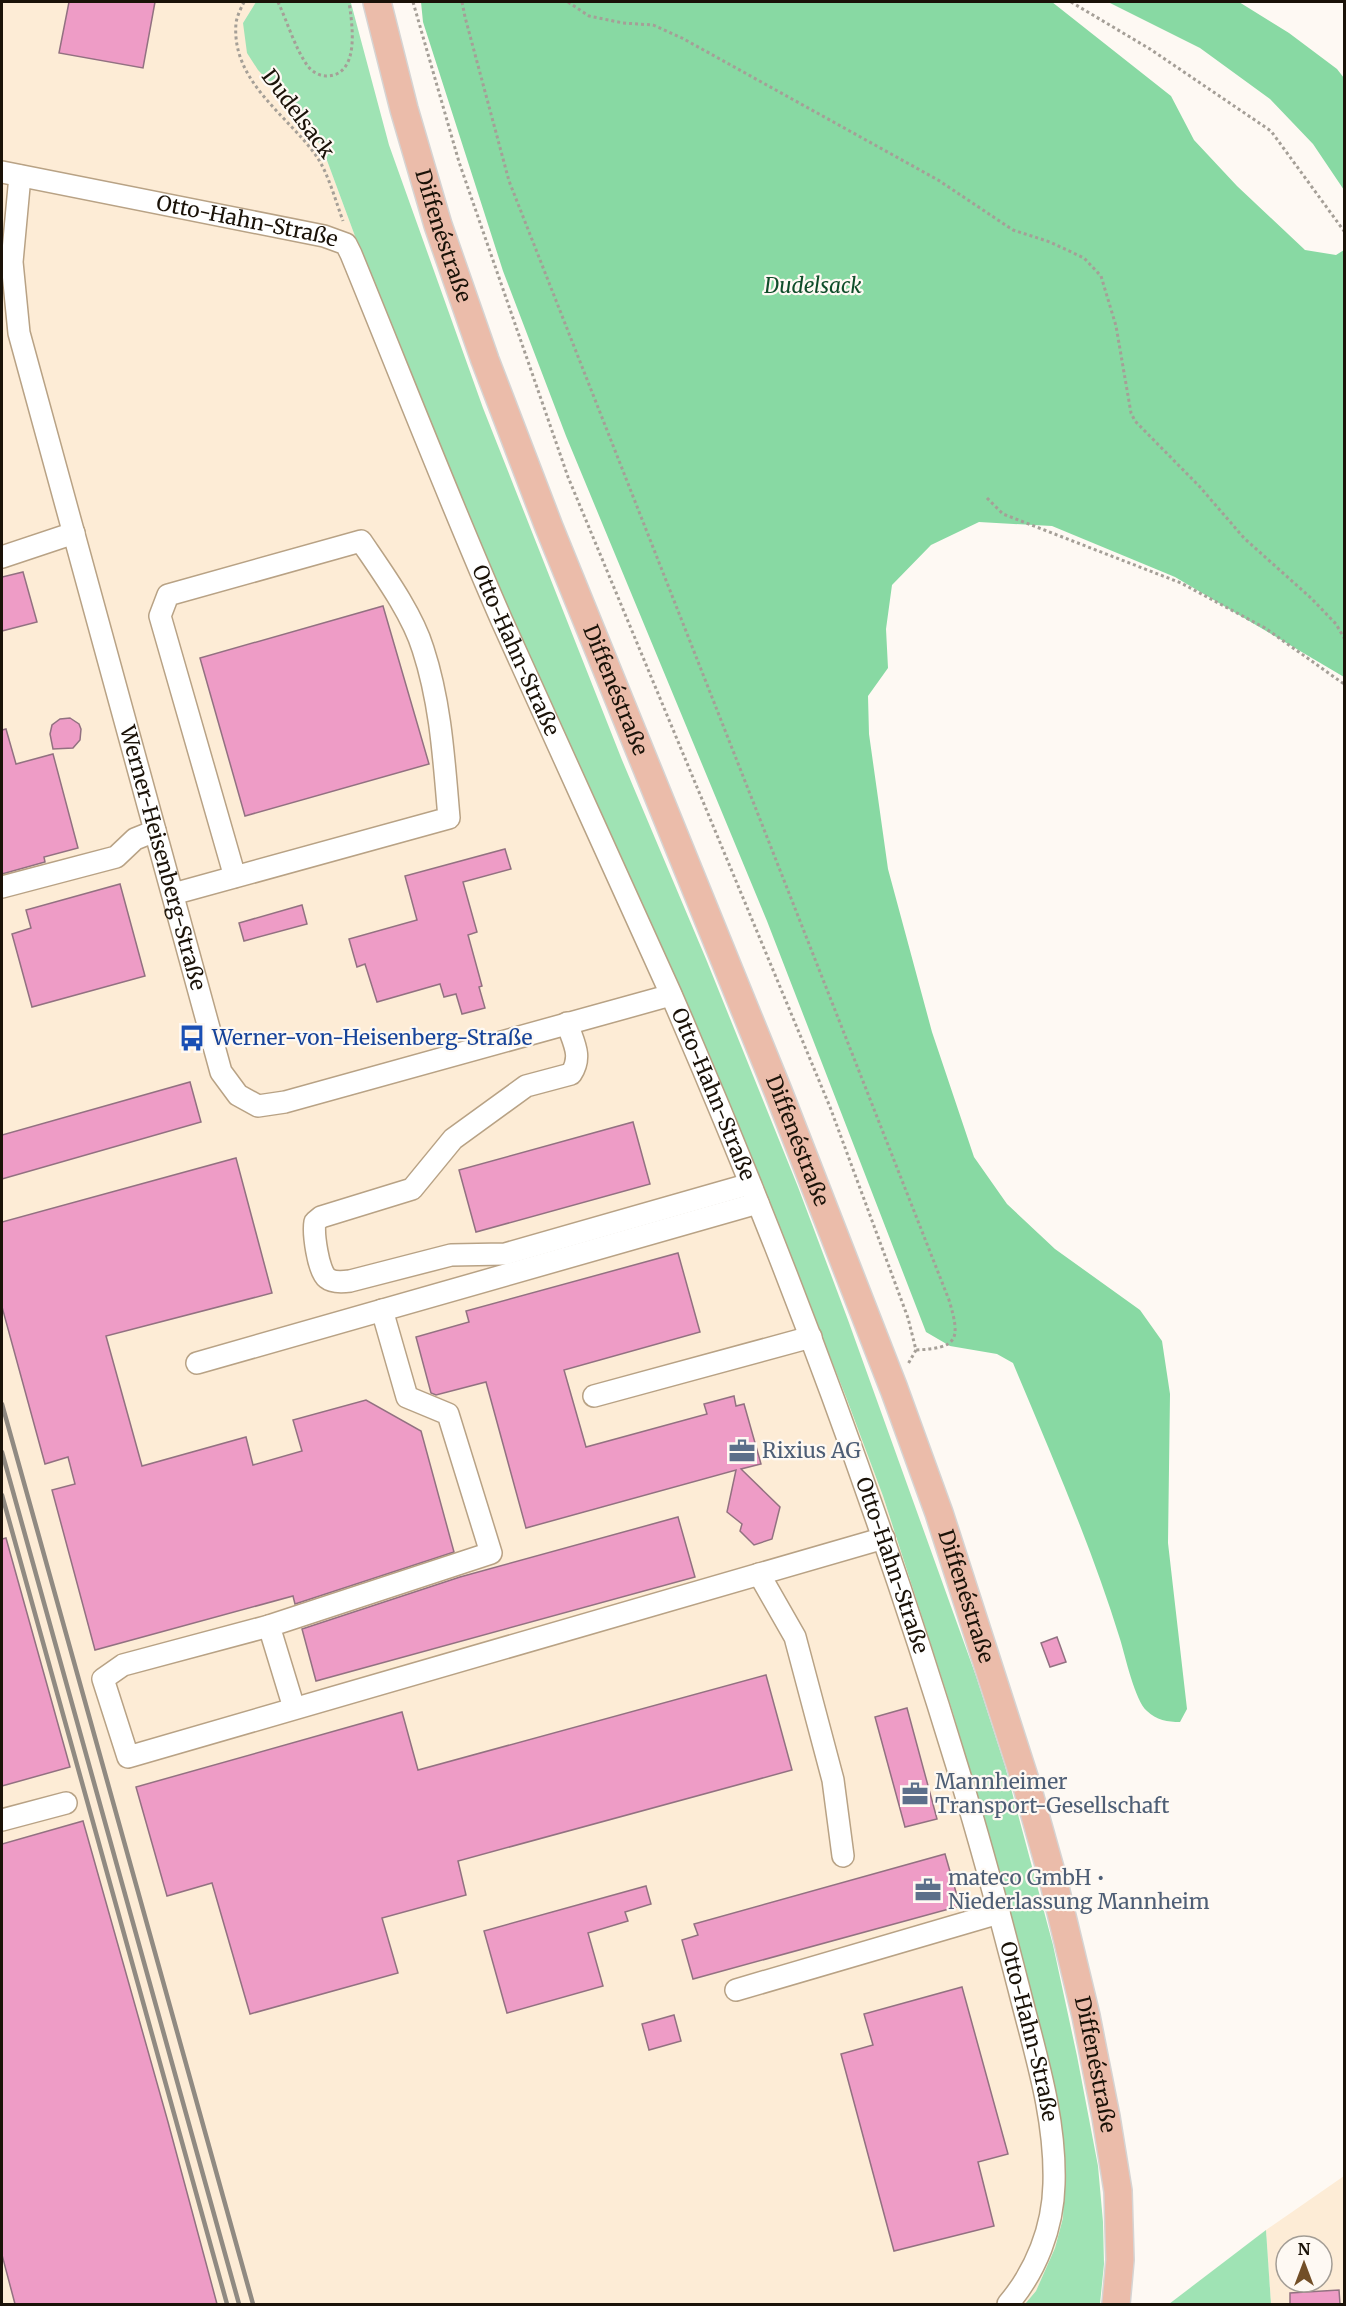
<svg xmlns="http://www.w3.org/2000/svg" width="1346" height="2306" font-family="Merriweather,serif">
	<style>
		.built { fill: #fdecd6; fill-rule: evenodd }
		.green { fill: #9fe3b4 }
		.forest { fill: #88d9a3 }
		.building { fill: #ee9cc6; stroke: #927181; stroke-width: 1.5 }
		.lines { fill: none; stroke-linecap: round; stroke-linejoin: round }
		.minor-casing { stroke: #b8a285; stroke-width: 24 }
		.major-casing { stroke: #d6d4d3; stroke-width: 30 }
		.path { stroke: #a59f97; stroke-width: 3; stroke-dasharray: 3 3; stroke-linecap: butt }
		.minor { stroke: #fff; stroke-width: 21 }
		.major { stroke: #ebbcaa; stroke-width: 27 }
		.rail { stroke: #908a82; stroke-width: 4.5 }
		.labels { text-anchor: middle; stroke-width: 4.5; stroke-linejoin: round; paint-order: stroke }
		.street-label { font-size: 21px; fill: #1a1208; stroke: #fef9f3 }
		.park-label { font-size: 21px; font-style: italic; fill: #0f4d2a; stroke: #fef9f3 }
		.transit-label { font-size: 21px; fill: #164399; stroke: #fef9f3; text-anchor: start }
		.service-label { font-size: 21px; fill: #4e5e75; stroke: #fef9f3; text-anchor: start }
	</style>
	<rect width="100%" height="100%" fill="#fef9f3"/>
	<g class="built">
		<path d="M 2,2 L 256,2 L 243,23 L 290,104 L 312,131 L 325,155 L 386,320 L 482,546 L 642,911 L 709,1054 L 846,1397 L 883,1496 L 953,1713 L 986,1827 L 1036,2016 L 1064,2188 L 1063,2218 L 1055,2248 L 1036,2291 L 1025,2304 L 2,2304 Z"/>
		<path d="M 1344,2176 L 1344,2304 L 1271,2304 L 1266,2230 ZM 1286,2246 L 1322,2246 L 1322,2282 L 1286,2282 Z"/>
	</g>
	<g class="green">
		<path d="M 256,2 L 349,2 L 351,3 L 389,145 L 483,408 L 622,760 L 706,959 L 798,1187 L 848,1320 L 976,1676 L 1005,1766 L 1053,1945 L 1077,2056 L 1098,2166 L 1103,2222 L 1104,2264 L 1100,2304 L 1025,2304 L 1036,2291 L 1055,2248 L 1063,2218 L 1064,2188 L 1036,2016 L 986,1827 L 953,1713 L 883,1496 L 846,1397 L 709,1054 L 642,911 L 522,643 L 386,320 L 325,155 L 312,130 L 290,104 L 258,70 L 247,53 L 243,23 Z"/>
		<path d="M 1266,2230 L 1271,2304 L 1169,2304 Z"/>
	</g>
	<g class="forest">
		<path d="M 421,2 L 1052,2 L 1171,96 L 1194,140 L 1237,186 L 1305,250 L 1336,255 L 1344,250 L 1344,677 L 1175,577 L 1052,526 L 979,522 L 931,545 L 892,585 L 886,629 L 888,668 L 868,696 L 869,734 L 888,869 L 932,1032 L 974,1157 L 1007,1204 L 1055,1249 L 1140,1310 L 1162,1341 L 1170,1394 L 1168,1543 L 1187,1709 L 1180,1722 C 1168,1722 1156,1720 1147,1711 C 1135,1701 1125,1655 1120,1639 C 1091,1545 1051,1454 1013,1363 L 997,1354 L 950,1346 L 926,1332 L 767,921 L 566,436 L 503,271 L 423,22 Z"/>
		<path d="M 1108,2 L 1239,2 L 1289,33 L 1337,69 L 1344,78 L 1344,190 L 1313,144 L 1270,99 L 1200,48 Z"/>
	</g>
	<g class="building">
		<path d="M 69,2 L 155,2 L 143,68 L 59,53 Z"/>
		<path d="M 23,572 L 37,622 L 2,631 L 2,577 Z"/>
		<path d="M 383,606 L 429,764 L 245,816 L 200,658 Z"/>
		<path d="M 70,718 L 79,724 L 81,729 L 80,740 L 73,748 L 53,749 L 50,734 L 52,725 L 60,719 Z"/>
		<path d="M 6,729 L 16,764 L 53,754 L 78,848 L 44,857 L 45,862 L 2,874 L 2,730 Z"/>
		<path d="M 505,849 L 511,869 L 463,882 L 477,932 L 468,935 L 482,986 L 479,987 L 485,1008 L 462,1014 L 456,994 L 444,997 L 440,984 L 377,1002 L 365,964 L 357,967 L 349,939 L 417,920 L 405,876 Z"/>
		<path d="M 120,884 L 145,976 L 32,1007 L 12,934 L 31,928 L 26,910 Z"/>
		<path d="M 302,905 L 307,924 L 244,941 L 239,923 Z"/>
		<path d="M 190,1082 L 201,1122 L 2,1179 L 2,1135 Z"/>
		<path d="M 633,1122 L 650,1184 L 476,1232 L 459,1170 Z"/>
		<path d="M 236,1158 L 272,1293 L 106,1336 L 142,1466 L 246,1437 L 253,1465 L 302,1451 L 293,1420 L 366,1400 L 421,1431 L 454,1552 L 295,1604 L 293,1596 L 95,1650 L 52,1490 L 75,1484 L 68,1457 L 45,1464 L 2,1307 L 2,1222 Z"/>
		<path d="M 678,1253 L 700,1332 L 564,1370 L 586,1447 L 707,1414 L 704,1404 L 734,1396 L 736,1406 L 744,1404 L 761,1464 L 741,1469 L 780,1507 L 772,1539 L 754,1545 L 740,1531 L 742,1524 L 727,1512 L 736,1470 L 526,1528 L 486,1382 L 436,1395 L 431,1393 L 416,1337 L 469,1322 L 466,1311 Z"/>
		<path d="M 678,1517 L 695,1577 L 316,1681 L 302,1629 L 460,1577 Z"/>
		<path d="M 6,1538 L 70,1767 L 2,1786 L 2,1539 Z"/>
		<path d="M 1057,1637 L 1066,1662 L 1050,1667 L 1041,1643 Z"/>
		<path d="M 766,1675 L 792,1770 L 458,1861 L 466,1895 L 382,1918 L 398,1973 L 250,2014 L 212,1883 L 167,1896 L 136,1787 L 402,1712 L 418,1770 Z"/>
		<path d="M 907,1708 L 937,1819 L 905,1827 L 875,1717 Z"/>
		<path d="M 83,1821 L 168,2122 L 217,2304 L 15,2304 L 2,2255 L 2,1844 Z"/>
		<path d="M 945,1854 L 960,1906 L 693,1979 L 682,1940 L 698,1935 L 694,1924 Z"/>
		<path d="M 646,1886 L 651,1904 L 625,1912 L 628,1921 L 588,1933 L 603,1986 L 507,2013 L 484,1931 Z"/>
		<path d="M 962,1987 L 1008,2154 L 978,2162 L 994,2226 L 894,2251 L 841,2054 L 873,2045 L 864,2014 Z"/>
		<path d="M 674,2015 L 681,2041 L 649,2050 L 642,2024 Z"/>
		<path d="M 1339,2290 L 1340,2304 L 1290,2304 L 1290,2293 Z"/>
	</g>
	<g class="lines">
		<g class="minor-casing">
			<g id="minor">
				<path id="s1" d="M 2,172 L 324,236 L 346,244 L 351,254 C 401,376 449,500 502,621 C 557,745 615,868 670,992 C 780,1245 877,1503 957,1766 C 980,1840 1000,1915 1019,1989 C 1035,2053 1056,2117 1054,2184 C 1053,2228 1036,2271 1008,2304"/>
				<path id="s2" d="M 20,176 L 12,262 L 19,333 L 221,1072 L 238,1095 L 258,1106 L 285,1102 L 671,995"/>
				<path d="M 2,557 L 74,533"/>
				<path d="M 2,887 L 116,857 L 135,839 L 155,831"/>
				<path d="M 173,894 L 449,818 C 444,761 441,704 423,649 C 412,613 382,572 361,541 L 168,595 L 160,616 L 235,877"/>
				<path d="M 567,1023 C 573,1042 583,1056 571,1074 L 526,1086 L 453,1139 L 412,1189 L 321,1217 L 315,1222 C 313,1233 318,1271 327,1278 C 333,1283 343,1282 350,1281 L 451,1255 L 505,1254 L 750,1184"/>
				<path d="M 197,1363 L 758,1203"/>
				<path d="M 594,1396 L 811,1337"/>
				<path d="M 759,1574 L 795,1637 L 833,1780 L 843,1856"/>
				<path d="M 269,1626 L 123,1665 L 103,1679 L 128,1757 L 884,1538"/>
				<path d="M 294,1708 L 269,1626 L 491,1553 L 448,1414 L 407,1397 L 382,1310"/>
				<path d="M 2,1820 L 66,1803"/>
				<path d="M 736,1990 L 999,1913"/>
			</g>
		</g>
		<g class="major-casing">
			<g id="major">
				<path id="s3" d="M 377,2 L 404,109 L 438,225 L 485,360 L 549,527 L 778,1091 L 894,1389 L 939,1513 L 1026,1783 L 1053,1879 L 1086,2016 L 1106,2117 L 1118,2191 L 1120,2260 L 1116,2304"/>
			</g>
		</g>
		<g class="path">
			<path d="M 244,2 C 241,8 237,16 236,23 C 231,82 288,115 317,157 C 328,173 336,202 343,221"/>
			<path d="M 278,2 C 287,21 295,48 307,65 C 311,71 319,76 326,76 C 361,76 352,23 349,2"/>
			<path d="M 413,2 L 459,162 L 568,477 L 830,1107 L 908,1318 L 916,1350 L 908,1364"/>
			<path d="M 462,2 L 465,17 L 509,181 L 949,1300 C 961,1340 958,1348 916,1350"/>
			<path d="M 568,2 L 589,16 L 623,23 L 653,25 L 682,38 L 938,180 L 1013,230 L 1050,242 L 1084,258 L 1101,276 L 1116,326 L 1131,413 L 1135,421 L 1200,487 L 1244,538 L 1311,598 L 1336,624 L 1344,638"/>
			<path d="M 1071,2 L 1150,49 L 1271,131 L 1344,231"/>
			<path d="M 987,498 L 1003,514 L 1181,583 L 1265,628 L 1344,684"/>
		</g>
		<use href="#minor" class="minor"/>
		<use href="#major" class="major"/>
		<g class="rail">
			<path d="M 2,1404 L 253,2304"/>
			<path d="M 2,1452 L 239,2304"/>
			<path d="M 2,1495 L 227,2304"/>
		</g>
	</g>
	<defs>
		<g id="bus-bare" transform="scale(2.07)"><path d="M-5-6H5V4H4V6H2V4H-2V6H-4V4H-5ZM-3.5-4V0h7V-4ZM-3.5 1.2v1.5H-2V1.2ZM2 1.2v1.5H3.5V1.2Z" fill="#1a4fb4" stroke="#fef9f3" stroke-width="2.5" paint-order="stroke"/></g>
		<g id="office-bare" transform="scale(2.07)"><path d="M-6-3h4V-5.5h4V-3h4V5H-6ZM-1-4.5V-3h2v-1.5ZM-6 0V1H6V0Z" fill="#5c6f8a" stroke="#fef9f3" stroke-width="2.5" paint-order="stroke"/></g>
	</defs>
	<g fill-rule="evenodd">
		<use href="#bus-bare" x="192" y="1038"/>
		<use href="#office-bare" x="742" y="1451"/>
		<use href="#office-bare" x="915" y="1794"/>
		<use href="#office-bare" x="928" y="1890"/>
	</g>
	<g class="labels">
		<g class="street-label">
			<text transform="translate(298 114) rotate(53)" y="7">Dudelsack</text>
			<text dy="7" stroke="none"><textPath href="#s1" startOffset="250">Otto-Hahn-Straße</textPath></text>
			<text dy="7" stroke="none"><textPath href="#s3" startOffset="243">Diffenéstraße</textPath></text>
			<text dy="7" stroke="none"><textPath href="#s1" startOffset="792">Otto-Hahn-Straße</textPath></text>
			<text dy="7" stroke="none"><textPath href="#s3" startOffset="729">Diffenéstraße</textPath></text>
			<text dy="7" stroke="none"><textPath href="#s2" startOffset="702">Werner-Heisenberg-Straße</textPath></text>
			<text dy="7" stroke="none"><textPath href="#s1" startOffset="1278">Otto-Hahn-Straße</textPath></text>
			<text dy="7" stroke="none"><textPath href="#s3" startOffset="1215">Diffenéstraße</textPath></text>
			<text dy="7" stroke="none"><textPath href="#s1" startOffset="1782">Otto-Hahn-Straße</textPath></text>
			<text dy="7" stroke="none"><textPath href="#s3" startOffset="1701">Diffenéstraße</textPath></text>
			<text dy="7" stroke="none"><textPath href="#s1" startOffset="2268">Otto-Hahn-Straße</textPath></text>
			<text dy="7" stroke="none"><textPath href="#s3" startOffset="2187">Diffenéstraße</textPath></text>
		</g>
		<g class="park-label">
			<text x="813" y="293">Dudelsack</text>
		</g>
		<g class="transit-label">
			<text x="212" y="1045">Werner-von-Heisenberg-Straße</text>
		</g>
		<g class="service-label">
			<text x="762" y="1458">Rixius AG</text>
			<text x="935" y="1789">Mannheimer<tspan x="935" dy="24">Transport-Gesellschaft</tspan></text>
			<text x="948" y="1885">mateco GmbH •<tspan x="948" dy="24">Niederlassung Mannheim</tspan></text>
		</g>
	</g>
	<rect width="1346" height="2306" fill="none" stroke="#1a1208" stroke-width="6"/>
	<g transform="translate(1304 2264)"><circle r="28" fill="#fef9f3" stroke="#a39d95" stroke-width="1.5"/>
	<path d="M0-4.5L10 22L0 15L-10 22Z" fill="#724f28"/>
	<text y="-9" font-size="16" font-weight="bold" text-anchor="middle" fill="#1a1208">N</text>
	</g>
</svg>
